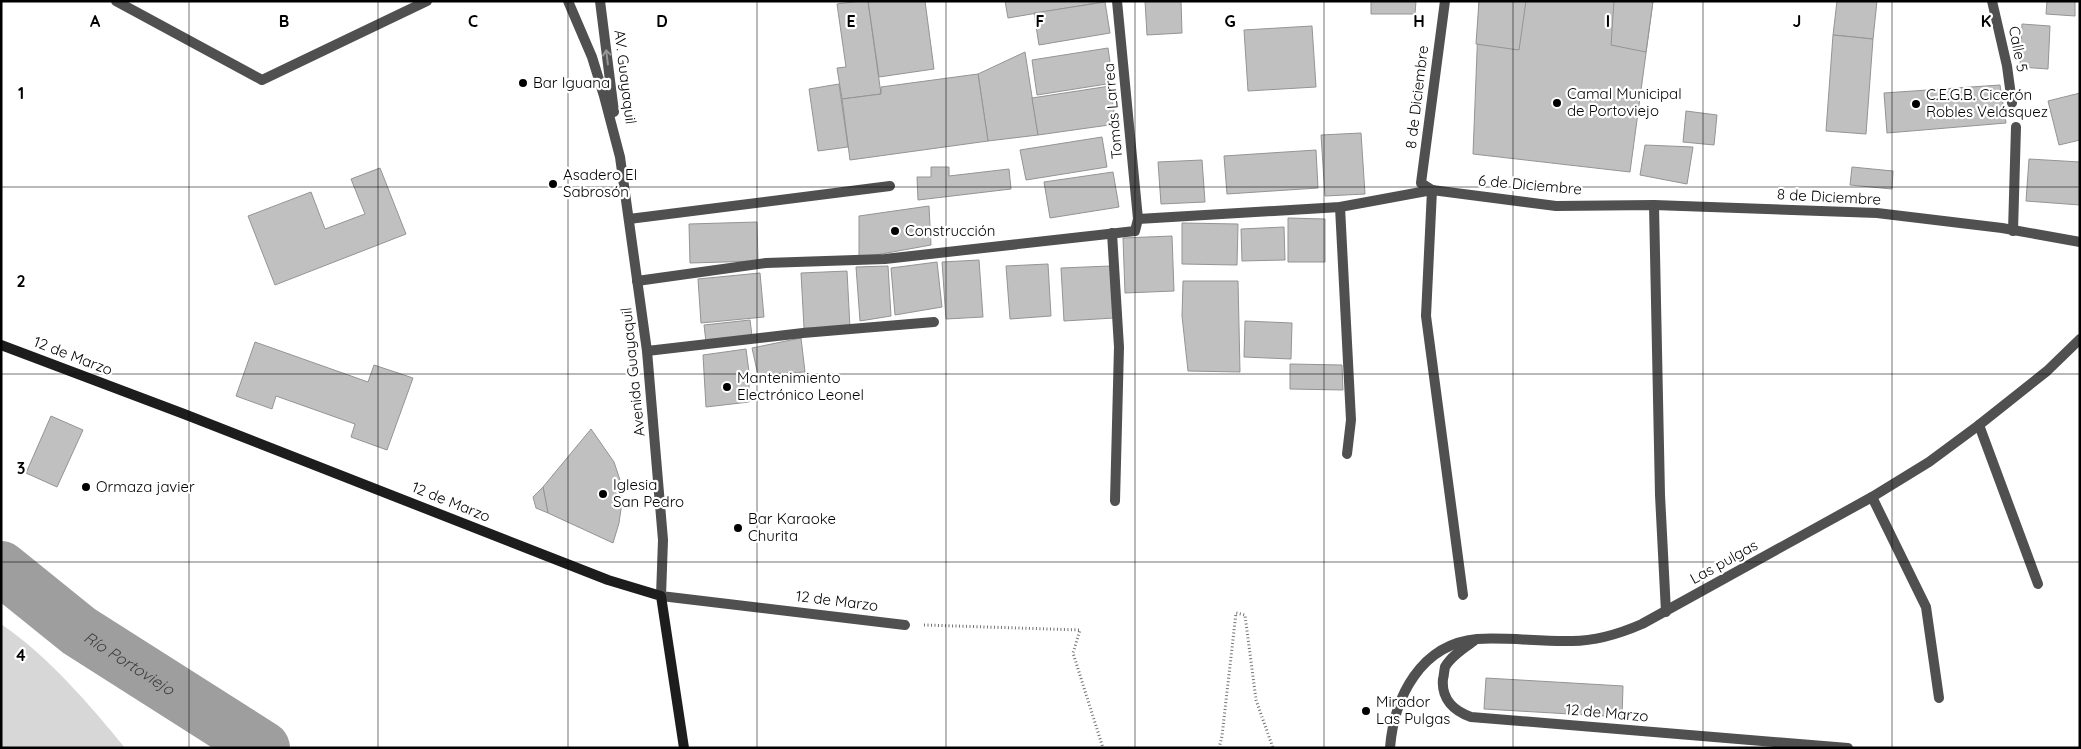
<svg xmlns="http://www.w3.org/2000/svg" width="2081" height="749" font-family="Quicksand,sans-serif">
	<style>
		.green { fill: #d7d7d7 }
		.lines { fill: none; stroke-linecap: round; stroke-linejoin: round }
		.river { stroke: #9e9e9e; stroke-width: 54 }
		.building { fill: #c0c0c0; stroke: #949494 }
		.path { stroke: #727272; stroke-width: 3; stroke-dasharray: 1 2.5; stroke-linecap: butt }
		.lane { stroke: #505050; stroke-width: 10 }
		.street { stroke: #505050; stroke-width: 10 }
		.secondary { stroke: #1d1d1d; stroke-width: 10 }
		.oneway { stroke: #969696 }
		.grid { fill: none; stroke: #000; stroke-width: 1; stroke-opacity: 0.55 }
		.poi-dot { fill: #000; stroke: #fff; stroke-width: 2 }
		.labels { text-anchor: middle; stroke-width: 4.5; stroke-linejoin: round; paint-order: stroke }
		.street-label { font-size: 15px; fill: #000; stroke: #fff }
		.poi-label { font-size: 15px; fill: #000; stroke: #fff; text-anchor: start }
		.water-label { font-size: 16px; font-style: italic; fill: #3f3f3f; stroke: #fff }
		.grid-label { font-size: 16px; text-anchor: middle; font-weight: bold; fill: #000; stroke: #fff; stroke-width: 4.5; stroke-linejoin: round; paint-order: stroke }
	</style>
	<rect width="100%" height="100%" fill="#fff"/>
	<path class="green" d="M 1,624 C 48,656 89,704 125,748 L 1,748 Z"/>
	<g class="lines">
		<path class="river" id="s1" d="M 1,568 L 79,631 L 263,748"/>
	</g>
	<g class="building">
		<path d="M 860,1 L 868,1 L 881,94 L 842,99 L 837,68 L 846,67 L 837,4 Z"/>
		<path d="M 868,1 L 925,1 L 934,69 L 879,77 Z"/>
		<path d="M 1005,1 L 1108,1 L 1008,18 Z"/>
		<path d="M 1145,1 L 1181,1 L 1182,33 L 1147,35 Z"/>
		<path d="M 1371,1 L 1416,1 L 1415,14 L 1371,14 Z"/>
		<path d="M 1479,1 L 1653,1 L 1630,172 L 1473,154 Z"/>
		<path d="M 1479,1 L 1526,1 L 1519,50 L 1476,44 Z"/>
		<path d="M 1614,1 L 1653,1 L 1646,52 L 1611,45 Z"/>
		<path d="M 1837,1 L 1877,1 L 1873,39 L 1833,35 Z"/>
		<path d="M 2047,1 L 2075,1 L 2075,16 L 2046,14 Z"/>
		<path d="M 1105,2 L 1110,33 L 1039,45 L 1034,13 Z"/>
		<path d="M 2022,24 L 2050,26 L 2048,69 L 2020,67 Z"/>
		<path d="M 1312,26 L 1316,87 L 1248,91 L 1244,30 Z"/>
		<path d="M 1833,35 L 1873,39 L 1866,134 L 1826,131 Z"/>
		<path d="M 1108,48 L 1113,83 L 1037,95 L 1032,60 Z"/>
		<path d="M 1025,52 L 1038,135 L 988,141 L 978,74 Z"/>
		<path d="M 978,74 L 988,141 L 850,160 L 842,99 L 881,94 L 881,87 Z"/>
		<path d="M 839,84 L 848,147 L 818,151 L 809,89 Z"/>
		<path d="M 2000,85 L 2006,123 L 1887,133 L 1884,93 Z"/>
		<path d="M 1110,86 L 1116,124 L 1038,135 L 1032,98 Z"/>
		<path d="M 2080,93 L 2080,140 L 2059,145 L 2048,101 Z"/>
		<path d="M 1686,111 L 1717,115 L 1714,145 L 1683,142 Z"/>
		<path d="M 1361,133 L 1365,194 L 1325,196 L 1321,135 Z"/>
		<path d="M 1102,137 L 1107,167 L 1026,180 L 1020,150 Z"/>
		<path d="M 1645,145 L 1693,147 L 1687,184 L 1640,175 Z"/>
		<path d="M 1316,150 L 1318,188 L 1227,194 L 1224,156 Z"/>
		<path d="M 2029,159 L 2080,162 L 2080,205 L 2026,201 Z"/>
		<path d="M 1202,160 L 1205,202 L 1161,204 L 1158,162 Z"/>
		<path d="M 931,167 L 949,167 L 949,176 L 1009,169 L 1011,189 L 918,200 L 917,177 L 931,177 Z"/>
		<path d="M 1852,167 L 1893,171 L 1892,189 L 1850,185 Z"/>
		<path d="M 380,168 L 406,234 L 275,285 L 248,216 L 311,192 L 325,229 L 365,214 L 351,179 Z"/>
		<path d="M 1113,172 L 1119,207 L 1050,218 L 1044,182 Z"/>
		<path d="M 929,206 L 931,245 L 859,258 L 859,216 Z"/>
		<path d="M 1288,218 L 1325,219 L 1325,262 L 1288,262 Z"/>
		<path d="M 757,222 L 758,261 L 690,263 L 689,224 Z"/>
		<path d="M 1182,223 L 1238,224 L 1237,265 L 1182,264 Z"/>
		<path d="M 1284,227 L 1285,260 L 1242,261 L 1241,229 Z"/>
		<path d="M 1172,236 L 1174,291 L 1125,293 L 1123,238 Z"/>
		<path d="M 979,260 L 983,317 L 946,319 L 942,262 Z"/>
		<path d="M 937,262 L 942,307 L 895,315 L 891,268 Z"/>
		<path d="M 1048,264 L 1051,316 L 1010,319 L 1006,266 Z"/>
		<path d="M 888,266 L 891,316 L 860,321 L 856,267 Z"/>
		<path d="M 1110,266 L 1114,318 L 1064,321 L 1061,268 Z"/>
		<path d="M 847,271 L 850,328 L 804,328 L 801,273 Z"/>
		<path d="M 760,273 L 764,317 L 701,323 L 698,279 Z"/>
		<path d="M 1183,281 L 1238,281 L 1240,372 L 1188,371 L 1182,316 Z"/>
		<path d="M 750,320 L 752,336 L 706,342 L 704,325 Z"/>
		<path d="M 1245,321 L 1292,323 L 1291,359 L 1244,357 Z"/>
		<path d="M 801,338 L 805,372 L 758,375 L 752,348 Z"/>
		<path d="M 255,342 L 368,382 L 374,365 L 413,378 L 387,450 L 351,437 L 355,424 L 276,396 L 272,409 L 236,396 Z"/>
		<path d="M 746,349 L 749,372 L 749,402 L 706,407 L 703,355 Z"/>
		<path d="M 1290,364 L 1342,365 L 1343,390 L 1290,389 Z"/>
		<path d="M 51,416 L 83,430 L 57,487 L 26,473 Z"/>
		<path d="M 591,429 L 614,462 L 621,483 L 622,502 L 619,523 L 613,543 L 548,513 L 543,487 Z"/>
		<path d="M 543,487 L 548,513 L 536,508 L 533,497 Z"/>
		<path d="M 1486,678 L 1623,686 L 1622,717 L 1484,709 Z"/>
	</g>
	<g class="lines">
		<g class="path">
			<path d="M 924,625 L 1080,630 L 1073,653 L 1103,748"/>
			<path d="M 1219,748 L 1222,736 L 1236,613 L 1245,615 L 1256,700 L 1273,748"/>
		</g>
		<path class="lane" d="M 629,219 L 890,186"/>
		<g class="street">
			<path d="M 116,1 L 262,80 L 427,1"/>
			<path d="M 568,1 L 592,57 L 604,96 L 620,157 L 647,351 L 663,540 L 661,596 L 905,625"/>
			<path d="M 600,1 L 614,112"/>
			<path d="M 1992,1 L 2007,66 L 2012,103"/>
			<path d="M 1432,190 L 1426,316 L 1463,595"/>
			<path d="M 1432,190 L 1421,183 L 1445,1"/>
			<path d="M 1654,205 L 1660,495 L 1666,612"/>
			<path d="M 1340,207 L 1351,420 L 1347,454"/>
			<path d="M 1138,219 L 1340,207 L 1432,190 L 1556,206 L 1654,205 L 1877,213 L 2002,228 L 2080,242"/>
			<path d="M 2013,231 L 2016,127"/>
			<path d="M 1112,233 L 1119,347 L 1115,501"/>
			<path d="M 637,281 L 766,263 L 885,259 L 1135,231 L 1138,219 L 1117,1"/>
			<path d="M 647,351 L 803,333 L 934,322"/>
			<path d="M 1979,425 L 2038,584"/>
			<path d="M 1872,497 L 1926,607 L 1939,698"/>
			<path d="M 1474,641 C 1464,648 1451,656 1445,667 C 1444,671 1444,676 1443,679 C 1441,699 1454,711 1471,717 L 1848,748"/>
			<path d="M 1390,748 C 1394,697 1421,644 1477,639 C 1508,637 1541,642 1572,641 C 1597,641 1619,634 1642,624 L 1872,497 L 1929,462 L 1979,425 L 2047,371 L 2080,339"/>
		</g>
		<path class="secondary" d="M 1,345 L 184,414 L 608,580 L 661,596 L 684,748"/>
	</g>
	<defs><path id="oneway-shaft" d="M-6 0H5M1.5-3L5.5 0L1.5 3" fill="none" stroke-width="1.6" stroke-linecap="round" stroke-linejoin="round" transform="scale(1.25)"/></defs>
	<use class="oneway" href="#oneway-shaft" transform="translate(607 57) rotate(-97)"/>
	<path class="grid" d="M 189,1 L 189,748M 378,1 L 378,748M 568,1 L 568,748M 757,1 L 757,748M 946,1 L 946,748M 1135,1 L 1135,748M 1324,1 L 1324,748M 1513,1 L 1513,748M 1703,1 L 1703,748M 1892,1 L 1892,748M 1,187 L 2080,187M 1,374 L 2080,374M 1,562 L 2080,562"/>
	<g class="poi-dot">
		<circle cx="523" cy="83" r="5"/>
		<circle cx="1557" cy="103" r="5"/>
		<circle cx="1916" cy="104" r="5"/>
		<circle cx="553" cy="184" r="5"/>
		<circle cx="895" cy="231" r="5"/>
		<circle cx="727" cy="387" r="5"/>
		<circle cx="86" cy="487" r="5"/>
		<circle cx="603" cy="494" r="5"/>
		<circle cx="738" cy="528" r="5"/>
		<circle cx="1366" cy="711" r="5"/>
	</g>
	<g class="labels">
		<g class="street-label">
			<text transform="translate(2018 49) rotate(79)" y="5">Calle 5</text>
			<text transform="translate(625 77) rotate(83)" y="5">AV. Guayaquil</text>
			<text transform="translate(1417 97) rotate(-83)" y="5">8 de Diciembre</text>
			<text transform="translate(1113 111) rotate(-95)" y="5">Tomás Larrea</text>
			<text transform="translate(1530 185) rotate(5)" y="5">6 de Diciembre</text>
			<text transform="translate(1829 197) rotate(3)" y="5">8 de Diciembre</text>
			<text transform="translate(73 356) rotate(21)" y="5">12 de Marzo</text>
			<text transform="translate(633 372) rotate(-96)" y="5">Avenida Guayaquil</text>
			<text transform="translate(451 502) rotate(22)" y="5">12 de Marzo</text>
			<text transform="translate(1724 562) rotate(-29)" y="5">Las pulgas</text>
			<text transform="translate(837 601) rotate(7)" y="5">12 de Marzo</text>
			<text transform="translate(1607 713) rotate(5)" y="5">12 de Marzo</text>
		</g>
		<g class="poi-label">
			<text x="533" y="88">Bar Iguana</text>
			<text x="1567" y="99">Camal Municipal<tspan x="1567" dy="17">de Portoviejo</tspan></text>
			<text x="1926" y="100">C.E.G.B. Cicerón<tspan x="1926" dy="17">Robles Velásquez</tspan></text>
			<text x="563" y="180">Asadero El<tspan x="563" dy="17">Sabrosón</tspan></text>
			<text x="905" y="236">Construcción</text>
			<text x="737" y="383">Mantenimiento<tspan x="737" dy="17">Electrónico Leonel</tspan></text>
			<text x="613" y="490">Iglesia<tspan x="613" dy="17">San Pedro</tspan></text>
			<text x="96" y="492">Ormaza javier</text>
			<text x="748" y="524">Bar Karaoke<tspan x="748" dy="17">Churita</tspan></text>
			<text x="1376" y="707">Mirador<tspan x="1376" dy="17">Las Pulgas</tspan></text>
		</g>
		<g class="water-label">
			<text dy="6" stroke="none"><textPath href="#s1" startOffset="160">Río Portoviejo</textPath></text>
		</g>
	</g>
	<g class="grid-label">
		<text x="95" y="27">A</text>
		<text x="284" y="27">B</text>
		<text x="473" y="27">C</text>
		<text x="662" y="27">D</text>
		<text x="851" y="27">E</text>
		<text x="1040" y="27">F</text>
		<text x="1230" y="27">G</text>
		<text x="1419" y="27">H</text>
		<text x="1608" y="27">I</text>
		<text x="1797" y="27">J</text>
		<text x="1986" y="27">K</text>
		<text x="21" y="99">1</text>
		<text x="21" y="287">2</text>
		<text x="21" y="474">3</text>
		<text x="21" y="661">4</text>
	</g>
	<rect width="2081" height="749" fill="none" stroke="#000000" stroke-width="5"/>
</svg>
